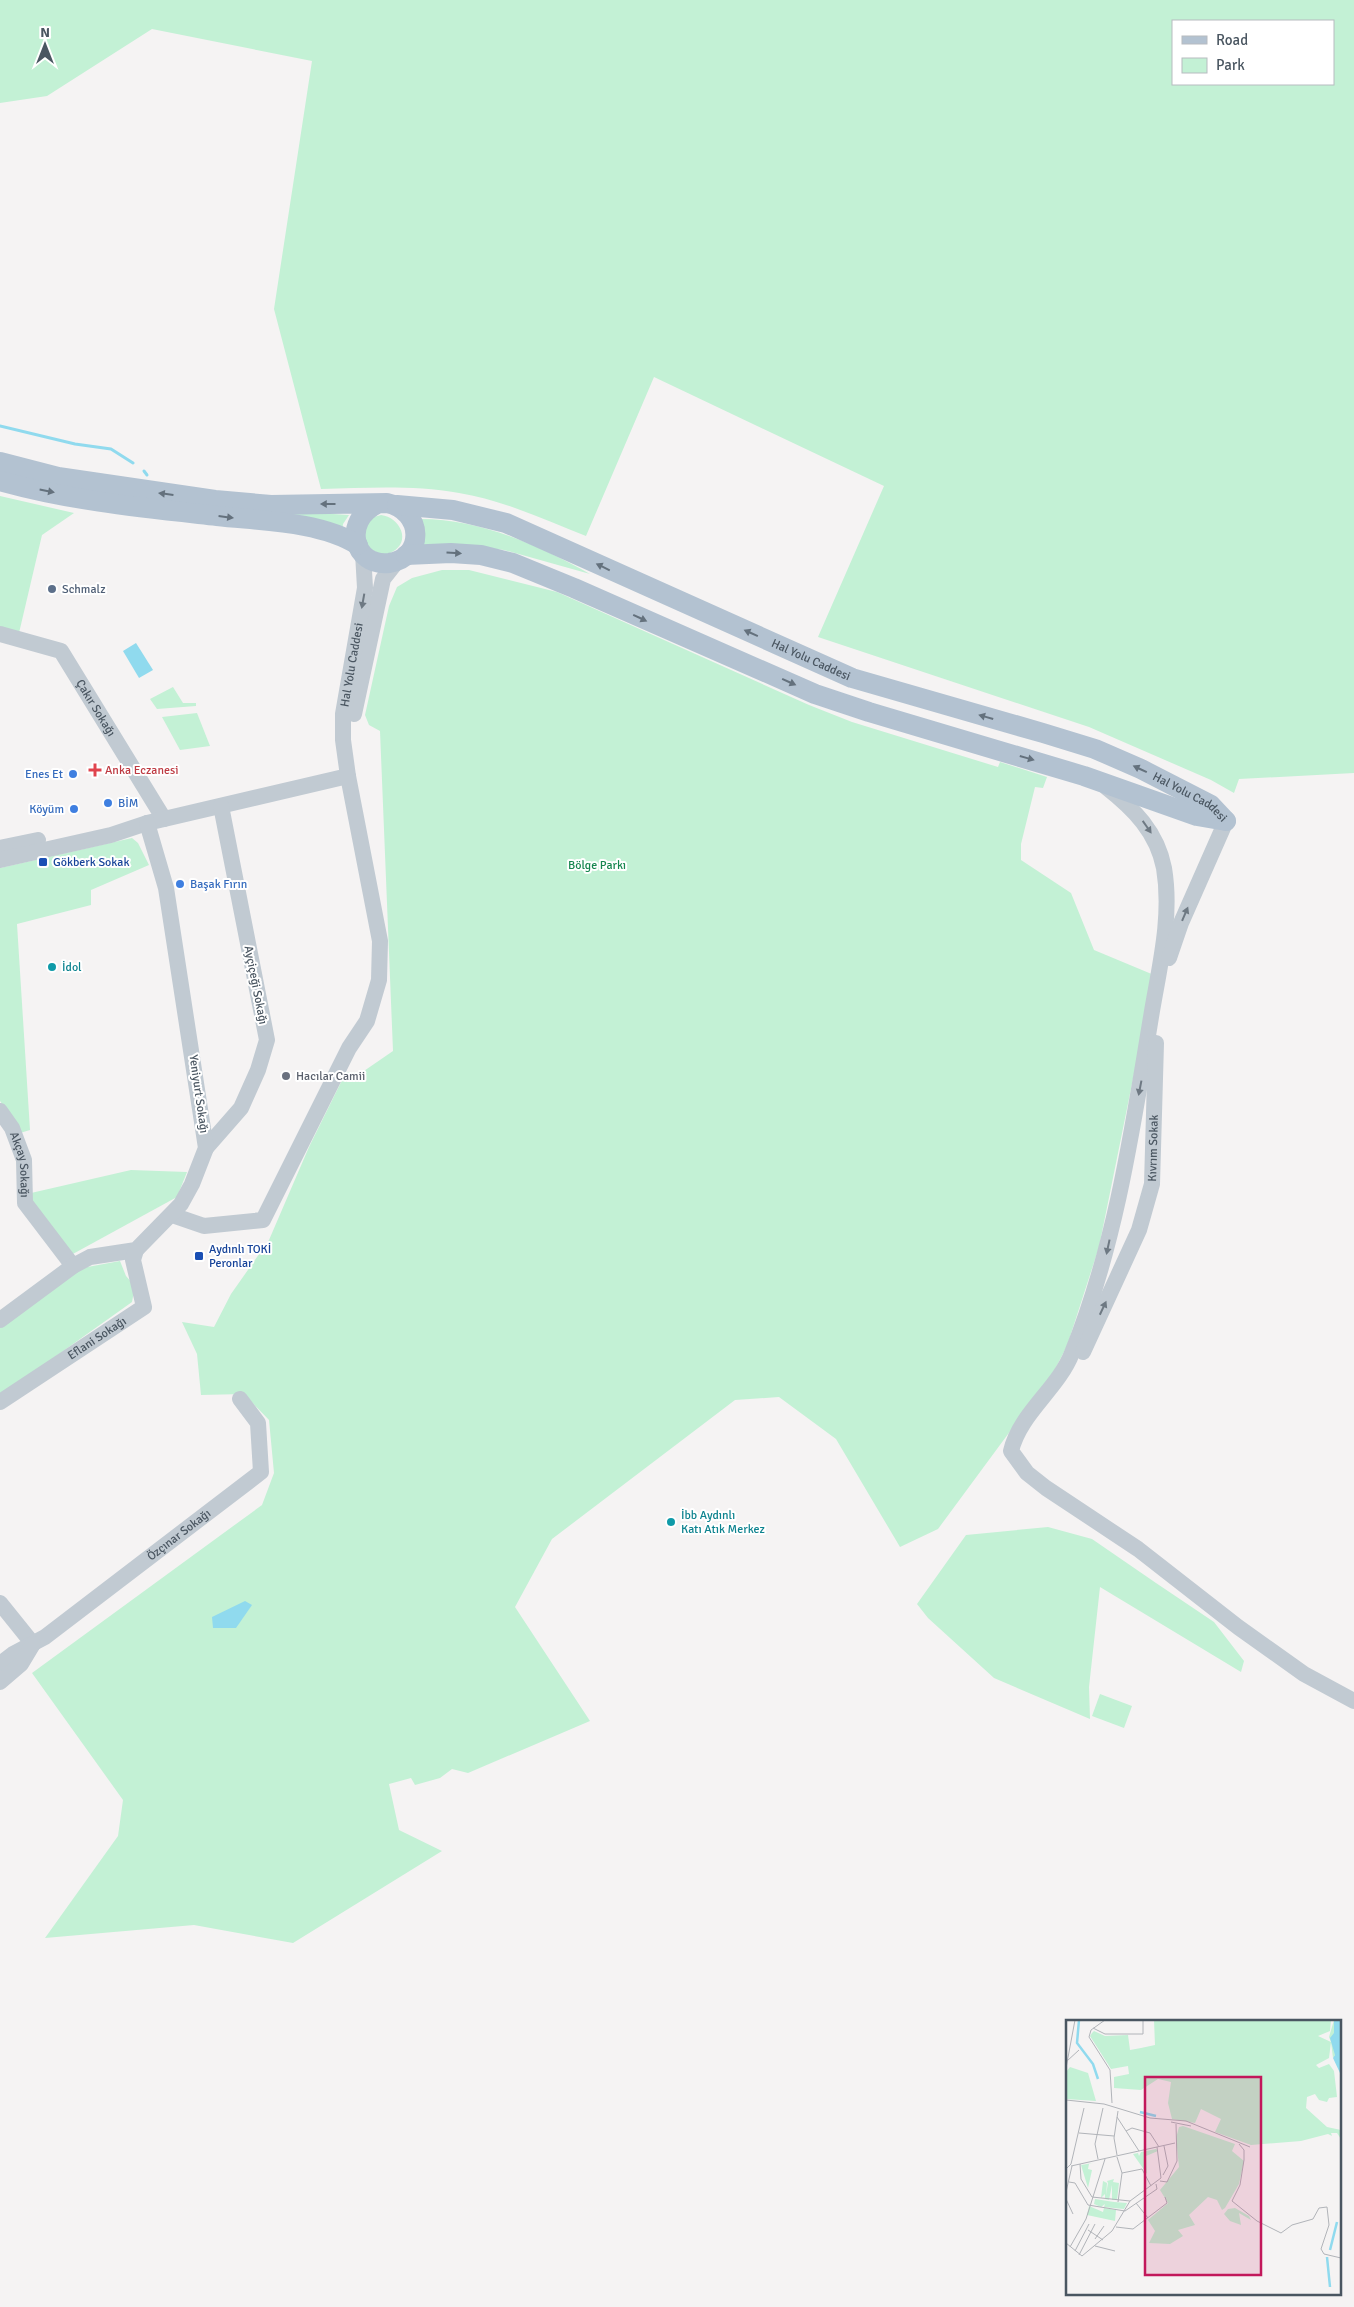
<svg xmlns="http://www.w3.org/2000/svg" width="1354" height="2307" font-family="Signika,sans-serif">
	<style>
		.green { fill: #c3f1d5; fill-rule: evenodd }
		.water { fill: #90daee }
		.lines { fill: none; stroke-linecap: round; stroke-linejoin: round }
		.stream { stroke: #90daee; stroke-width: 3 }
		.minor { stroke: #c1cad2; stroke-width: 16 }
		.major { stroke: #b3c2d1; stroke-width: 20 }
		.oneway { fill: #64717d }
		.oneway2 { fill: #6e7983 }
		.service-dot { fill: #5c6f8a; stroke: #fff; stroke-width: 2 }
		.health-dot { fill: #e0444e; stroke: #fff; stroke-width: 2 }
		.shop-dot { fill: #3f7fe0; stroke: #fff; stroke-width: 2 }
		.transit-dot { fill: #1a4fb4; stroke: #fff; stroke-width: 2 }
		.culture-dot { fill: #0f9aa8; stroke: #fff; stroke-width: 2 }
		.worship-dot { fill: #6b7280; stroke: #fff; stroke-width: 2 }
		.labels { text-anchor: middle; stroke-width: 4; stroke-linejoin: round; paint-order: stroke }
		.service-label { font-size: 12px; fill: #4e5e75; stroke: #fff; text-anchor: start }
		.street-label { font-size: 12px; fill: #4a5661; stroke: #fff }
		.health-label { font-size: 12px; fill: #be3a42; stroke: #fff; text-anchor: start }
		.shop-label { font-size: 12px; fill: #366cbe; stroke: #fff; text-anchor: end }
		.transit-label { font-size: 12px; fill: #164399; stroke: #fff; text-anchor: start }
		.park-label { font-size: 12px; fill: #17864f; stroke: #fff }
		.culture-label { font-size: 12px; fill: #0d838f; stroke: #fff; text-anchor: start }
		.worship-label { font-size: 12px; fill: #5b616d; stroke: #fff; text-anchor: start }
		.inset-river { fill: none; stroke: #90daee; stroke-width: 2.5 }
		.inset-road { fill: none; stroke: #b1b4b9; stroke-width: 1 }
		.view { fill: #c2185b; fill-opacity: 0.15; stroke: #c2185b; stroke-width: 2.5 }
		.inset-edge { fill: none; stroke: #4a5661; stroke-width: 2.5 }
	</style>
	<rect width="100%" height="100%" fill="#f5f3f3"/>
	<g class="green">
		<path d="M 0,0 L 1354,0 L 1354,773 L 1239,779 L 1234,793 L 1211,780 L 1089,727 L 818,637 L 884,486 L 654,377 L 586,536 C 545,520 503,500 459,493 C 413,485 367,488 321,489 L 274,309 L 312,61 L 152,29 L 47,96 L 0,103 ZM 1173,21 L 1333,21 L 1333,84 L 1173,84 Z"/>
		<path d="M 0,496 L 74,513 L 42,535 L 19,633 L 0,627 Z"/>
		<path d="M 192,505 L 349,515 L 343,524 L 342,535 Z"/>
		<path d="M 381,515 C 400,517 412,542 392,552 C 389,554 384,554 381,555 L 364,545 L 364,525 L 374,517 Z"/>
		<path d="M 421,519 C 480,519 538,545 590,574 L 504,550 L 473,546 L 424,548 Z"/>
		<path d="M 442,570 L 469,570 L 557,592 L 809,705 L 852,722 L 998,767 L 1000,762 L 1047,777 L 1043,788 L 1035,787 L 1021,844 L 1021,860 L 1071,893 L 1094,950 L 1154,975 L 1099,1247 L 1067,1346 L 1053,1373 L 938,1529 L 900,1547 L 836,1439 L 779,1397 L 735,1400 L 552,1539 L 515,1607 L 590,1721 L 468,1773 L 452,1769 L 440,1778 L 415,1785 L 411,1778 L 389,1784 L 399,1830 L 442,1851 L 293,1943 L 194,1925 L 45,1938 L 118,1836 L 123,1800 L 32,1673 L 262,1505 L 274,1473 L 269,1420 L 244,1394 L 201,1395 L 197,1354 L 182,1322 L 214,1327 L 231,1294 L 269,1240 L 309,1147 L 346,1072 L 361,1073 L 393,1051 L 380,731 L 369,725 L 365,715 L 389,606 L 397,587 L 412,578 Z"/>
		<path d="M 173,687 L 183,703 L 196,703 L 196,706 L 157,709 L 150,699 Z"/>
		<path d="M 197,713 L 210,746 L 180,750 L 162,717 Z"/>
		<path d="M 132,838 L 138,843 L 149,865 L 91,890 L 91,905 L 17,924 L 30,1130 L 20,1133 L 18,1126 L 0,1101 L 0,868 Z"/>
		<path d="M 131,1170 L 187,1172 L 177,1197 L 71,1255 L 31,1203 L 31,1193 Z"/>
		<path d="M 120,1261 L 126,1276 L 135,1286 L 132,1302 L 0,1396 L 0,1328 L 82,1268 Z"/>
		<path d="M 1048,1527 L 1092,1539 L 1156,1583 L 1214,1622 L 1244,1661 L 1241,1672 L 1100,1587 L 1089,1687 L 1090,1719 L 994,1678 L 928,1618 L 917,1604 L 966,1535 Z"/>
		<path d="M 1100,1694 L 1132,1706 L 1124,1728 L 1092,1716 Z"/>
	</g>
	<g class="water">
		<path d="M 136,643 L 153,670 L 139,678 L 123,651 Z"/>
		<path d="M 245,1601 L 252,1605 L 236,1628 L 213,1628 L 212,1617 Z"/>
	</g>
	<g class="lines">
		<g class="stream">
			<path d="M 0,426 L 75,444 L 111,449 L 133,463"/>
			<path d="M 144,471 L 147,475"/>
		</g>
		<g class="minor">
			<path id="s1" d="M 0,634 L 61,651 L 164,819"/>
			<path d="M 354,714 L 383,579 L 398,560"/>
			<path d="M 1106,787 C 1134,809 1157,832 1164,868 C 1172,916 1160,964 1152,1011 C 1133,1126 1116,1244 1072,1353 C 1058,1389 1020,1413 1011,1451 L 1027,1473 L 1046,1488 L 1138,1549 L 1238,1627 L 1304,1674 L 1354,1701"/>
			<path d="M 0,848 L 38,840"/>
			<path d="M 0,860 L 111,835 L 147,823 L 348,776"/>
			<path d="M 1169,958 L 1181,923 L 1226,821"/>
			<path id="s2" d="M 0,1111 L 12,1128 L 24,1160 L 25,1203 L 73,1266"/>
			<path d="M 206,1148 L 241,1108 L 258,1070 L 267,1040 L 221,806"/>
			<path id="s3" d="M 172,1215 L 204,1226 L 263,1220 L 349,1048 L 367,1021 L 379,980 L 380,941 L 348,776 L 343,740 L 343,714 L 365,588 L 363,553"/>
			<path d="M 0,1320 L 73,1266 L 90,1257 L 136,1250 L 181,1204 L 192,1184 L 206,1148 L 166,888 L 147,823"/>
			<path id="s4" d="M 1083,1352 L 1139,1230 L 1152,1184 L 1156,1043"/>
			<path id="s5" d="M 0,1402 L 144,1307 L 133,1260 L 136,1250"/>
			<path d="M 0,1603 L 33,1644"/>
			<path id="s6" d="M 0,1664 L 13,1654 L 45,1637 L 261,1472 L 258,1423 L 240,1399"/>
			<path d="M 0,1682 L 21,1664 L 33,1644"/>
		</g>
		<g class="major">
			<path d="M 0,462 L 58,477 L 215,500 L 271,505 L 387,503 C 424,511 425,558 389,563 C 353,567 342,521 377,504"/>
			<path d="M 0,481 C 71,501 145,508 217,516 C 261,521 320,521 358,545"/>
			<path id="s7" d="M 397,505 L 453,510 L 506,523 L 852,678 L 1043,733 L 1095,749 L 1141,769 L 1211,805 L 1226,821"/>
			<path d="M 406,555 L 451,553 L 481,555 L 513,563 L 574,588 L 815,694 L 869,712 L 1084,776 L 1197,816 L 1226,821"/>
		</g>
	</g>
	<defs><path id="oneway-solid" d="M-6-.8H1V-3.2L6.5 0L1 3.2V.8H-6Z" transform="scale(1.25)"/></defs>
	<g class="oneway">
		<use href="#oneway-solid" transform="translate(47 491) rotate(11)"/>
		<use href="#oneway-solid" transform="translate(166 494) rotate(-173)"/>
		<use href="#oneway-solid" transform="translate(328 504) rotate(180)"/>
		<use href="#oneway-solid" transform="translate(226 517) rotate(7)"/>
		<use href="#oneway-solid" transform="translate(454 553) rotate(3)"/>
		<use href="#oneway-solid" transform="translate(603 567) rotate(-154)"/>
		<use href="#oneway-solid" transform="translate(640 618) rotate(25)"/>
		<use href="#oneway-solid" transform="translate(751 633) rotate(-156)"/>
		<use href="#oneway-solid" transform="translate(789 682) rotate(24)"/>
		<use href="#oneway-solid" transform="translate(986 717) rotate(-164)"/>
		<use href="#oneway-solid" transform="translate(1027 758) rotate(16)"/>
		<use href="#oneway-solid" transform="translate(1140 769) rotate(-155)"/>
	</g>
	<g class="oneway2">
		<use href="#oneway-solid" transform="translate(363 601) rotate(100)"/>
		<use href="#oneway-solid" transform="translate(1147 827) rotate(55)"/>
		<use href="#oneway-solid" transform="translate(1185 914) rotate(-67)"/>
		<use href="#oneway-solid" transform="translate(1140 1088) rotate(101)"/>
		<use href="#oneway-solid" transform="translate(1108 1247) rotate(102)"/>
		<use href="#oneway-solid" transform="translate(1103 1308) rotate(-65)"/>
	</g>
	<circle class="service-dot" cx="52" cy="589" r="5"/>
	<path class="health-dot" d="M92.5 762.5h5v5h5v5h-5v5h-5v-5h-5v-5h5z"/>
	<g class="shop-dot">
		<circle cx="73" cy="774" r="5"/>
		<circle cx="108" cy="803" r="5"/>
		<circle cx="74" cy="809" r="5"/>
		<circle cx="180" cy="884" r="5"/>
	</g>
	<g class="transit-dot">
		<rect x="38" y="857" width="10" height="10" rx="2.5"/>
		<rect x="194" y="1251" width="10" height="10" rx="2.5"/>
	</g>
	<g class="culture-dot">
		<circle cx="52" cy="967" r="5"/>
		<circle cx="671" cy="1522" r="5"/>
	</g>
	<circle class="worship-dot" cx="286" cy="1076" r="5"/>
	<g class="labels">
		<g class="service-label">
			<text x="62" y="593">Schmalz</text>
		</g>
		<g class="street-label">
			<text dy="4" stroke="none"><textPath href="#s7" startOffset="445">Hal Yolu Caddesi</textPath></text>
			<text dy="4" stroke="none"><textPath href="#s3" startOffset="680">Hal Yolu Caddesi</textPath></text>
			<text dy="4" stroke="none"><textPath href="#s1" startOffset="130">Çakır Sokağı</textPath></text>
			<text dy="4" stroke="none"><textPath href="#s7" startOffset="850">Hal Yolu Caddesi</textPath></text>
			<text transform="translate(256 985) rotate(79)" y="4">Ayçiçeği Sokağı</text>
			<text transform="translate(199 1094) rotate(82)" y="4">Yeniyurt Sokağı</text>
			<text dy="4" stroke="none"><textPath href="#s4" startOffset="218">Kıvrım Sokak</textPath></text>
			<text dy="4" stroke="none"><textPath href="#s2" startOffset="59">Akçay Sokağı</textPath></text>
			<text dy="4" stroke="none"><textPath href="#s5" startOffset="116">Eflani Sokağı</textPath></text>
			<text dy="4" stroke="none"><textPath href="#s6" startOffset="221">Özçınar Sokağı</textPath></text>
		</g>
		<g class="health-label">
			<text x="105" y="774">Anka Eczanesi</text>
		</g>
		<g class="shop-label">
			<text x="63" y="778">Enes Et</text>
			<text x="118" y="807" text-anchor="start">BİM</text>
			<text x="64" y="813">Köyüm</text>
			<text x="190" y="888" text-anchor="start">Başak Fırın</text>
		</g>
		<g class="transit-label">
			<text x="53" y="866">Gökberk Sokak</text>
			<text x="209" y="1253">Aydınlı TOKİ<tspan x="209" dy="14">Peronlar</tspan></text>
		</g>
		<g class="park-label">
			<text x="597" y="869">Bölge Parkı</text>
		</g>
		<g class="culture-label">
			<text x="62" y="971">İdol</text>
			<text x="681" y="1519">İbb Aydınlı<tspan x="681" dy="14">Katı Atık Merkez</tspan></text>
		</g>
		<g class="worship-label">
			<text x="296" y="1080">Hacılar Camii</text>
		</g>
	</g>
	<g transform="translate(1066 2020)">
		<rect width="275" height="275" fill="#f5f3f3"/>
		<path d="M 88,0 L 265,0 L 264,11 L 252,16 L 265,22 L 263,17 L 268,0 L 269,35 L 267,38 L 265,22 L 263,38 L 250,45 L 253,48 L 263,44 L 268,51 L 271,77 L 263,78 L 261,82 L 253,80 L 249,74 L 241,77 L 240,88 L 261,107 L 275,110 L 275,119 L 271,113 L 265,113 L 266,116 L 262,114 L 235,121 L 185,125 L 149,112 L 155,99 L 135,89 L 129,103 L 106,99 L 102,83 L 105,62 L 92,59 L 75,70 L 48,68 L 48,57 L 63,54 L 62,46 L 45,49 L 24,16 L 26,13 L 28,11 L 39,16 L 62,15 L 64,30 L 75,28 L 89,25 ZM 4,47 L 22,53 L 30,81 L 0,79 L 0,52 ZM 117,106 L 169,124 L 166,131 L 178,141 L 173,164 L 159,188 L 156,190 L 151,180 L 142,177 L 123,195 L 129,205 L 112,210 L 117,216 L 104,224 L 83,223 L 89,211 L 82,200 L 102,183 L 94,170 L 113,147 L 110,118 L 113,107 ZM 90,129 L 92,131 L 80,136 L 81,154 L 67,134 L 72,133 L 73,136 L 75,132 ZM 27,143 L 23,144 L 22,149 L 26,150 L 22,168 L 15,145 ZM 48,159 L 47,162 L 53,163 L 51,180 L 46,180 L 46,165 L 43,180 L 39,179 L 39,174 L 35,178 L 37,161 L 41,163 L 40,175 L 42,163 L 41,161 ZM 29,179 L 48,182 L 61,183 L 58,189 L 38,187 L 39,184 L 35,187 L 28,184 ZM 23,186 L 37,192 L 38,188 L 50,190 L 49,201 L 21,195 ZM 169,188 L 183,196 L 185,200 L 173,193 L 175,205 L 164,201 L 158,194 L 162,189 Z" fill="#c3f1d5"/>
		<path d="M 268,0 L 275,0 L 275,79 L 274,53 L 267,38 L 269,35 L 264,18 L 268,13 Z" fill="#90daee"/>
		<path class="inset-river" d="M 13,0 L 11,23 L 27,44 L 32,59M 74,92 L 90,96M 264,230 L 271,202M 261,237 L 264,267"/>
		<path class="inset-road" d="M 39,0 L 25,10 L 23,17 L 44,50 L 46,83M 27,8 L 39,14 L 77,14 L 77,0M 1,41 L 13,30M 0,48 L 9,0M 0,80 L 38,84 L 84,98 L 120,101 L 184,127M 51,97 L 73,131M 105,102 L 125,106M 60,111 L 66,108 L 84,113 L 93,127M 13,113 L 48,116M 51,135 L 48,118 L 52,91M 51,137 L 56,153 L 52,182M 32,139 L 29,124 L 37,88M 14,144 L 15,159 L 26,177 L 64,181M 5,146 L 109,123M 0,149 L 5,144 L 18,88M 56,153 L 76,149 L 85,166M 97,155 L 102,146 L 98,126M 94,161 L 101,162 L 111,141 L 110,104M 3,162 L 9,163 L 22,185 L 59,191 L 91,169 L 90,164M 0,172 L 6,146M 0,179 L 7,194M 166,181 L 191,201 L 215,213 L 226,205 L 247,199 L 253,188 L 261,187 L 263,205 L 255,229M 166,181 L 174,165 L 178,140 L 178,130 L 173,124M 70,183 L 82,198M 50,207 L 67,209M 67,209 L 101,183 L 99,177M 22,210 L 37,220M 29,219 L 38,206M 0,223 L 16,236 L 46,211 L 64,181 L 95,158 L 91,127M 29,226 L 49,231M 4,227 L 20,199 L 39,139M 255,229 L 258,234 L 275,238M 9,231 L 23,204M 13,235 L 29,204"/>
		<path class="view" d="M 79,57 L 195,57 L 195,255 L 79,255 Z"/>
		<rect width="275" height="275" class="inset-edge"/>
	</g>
	<rect x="1172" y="20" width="162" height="65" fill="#ffffff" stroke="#b7bbc0"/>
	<rect x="1182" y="36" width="25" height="8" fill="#b3c2d1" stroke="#b7bbc0"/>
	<text x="1216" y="45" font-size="15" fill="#4a5661">Road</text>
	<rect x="1182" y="58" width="25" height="15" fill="#c3f1d5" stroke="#b7bbc0"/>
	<text x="1216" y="70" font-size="15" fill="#4a5661">Park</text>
	<g transform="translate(45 45)" stroke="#ffffff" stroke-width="4" paint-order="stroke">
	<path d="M0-4L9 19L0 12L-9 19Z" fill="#4a5661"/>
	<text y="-8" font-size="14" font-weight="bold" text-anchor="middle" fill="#4a5661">N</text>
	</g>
</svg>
